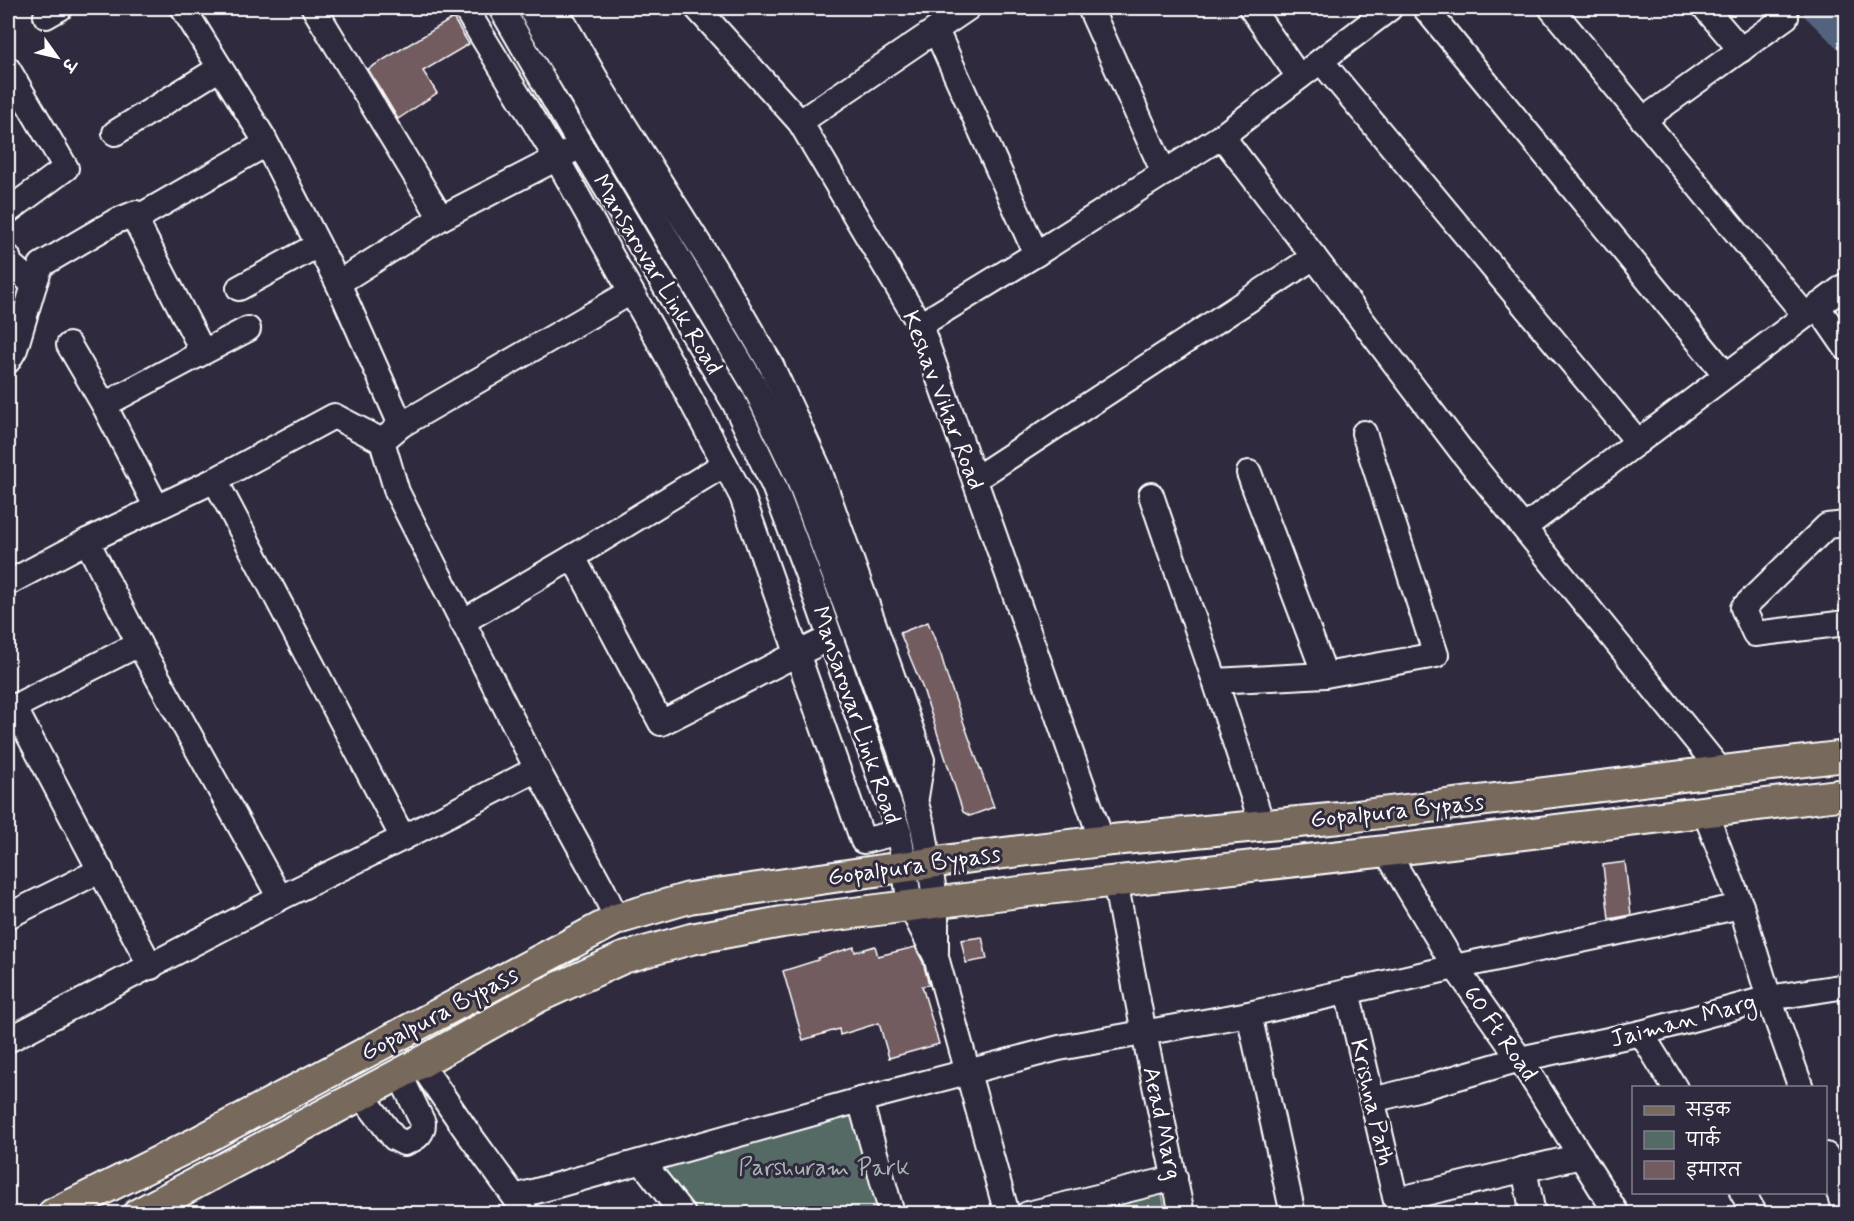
<svg xmlns="http://www.w3.org/2000/svg" width="1854" height="1221" font-family="Mynerve,'Playpen Sans Deva',sans-serif">
	<style>
		.green { fill: #546a65; stroke: #aab4b2; stroke-width: 1.5 }
		.lines { fill: none; stroke-linecap: round; stroke-linejoin: round }
		.river { stroke: #52647d; stroke-width: 28 }
		.building { fill: #725c60; stroke: #fff; stroke-width: 1.5 }
		.minor-casing { stroke: #fff; stroke-width: 28 }
		.major-casing { stroke: #fff; stroke-width: 34 }
		.minor { stroke: #2f2a3d; stroke-width: 24 }
		.major { stroke: #77695c; stroke-width: 30 }
		.labels { text-anchor: middle; stroke-width: 6; stroke-linejoin: round; paint-order: stroke }
		.street-label { font-size: 24px; fill: #fff; stroke: #2f2a3d }
		.park-label { font-size: 24px; fill: #aab4b2; stroke: #2f2a3d }
	</style>
	<rect width="100%" height="100%" fill="#2f2a3d"/>
	<filter id="ink" filterUnits="userSpaceOnUse"><feTurbulence type="fractalNoise" baseFrequency=".0167" numOctaves="2"/><feDisplacementMap in="SourceGraphic" scale="12" xChannelSelector="R" yChannelSelector="G"/><feConvolveMatrix kernelMatrix="1 2 1 2 8 2 1 2 1" color-interpolation-filters="sRGB"/></filter>
	<g filter="url(#ink)">
		<g class="green">
			<path d="M 855,1110 L 886,1213 L 692,1213 L 658,1170 Z"/>
			<path d="M 1161,1190 L 1166,1213 L 1061,1214 Z"/>
		</g>
		<g class="lines">
			<path class="river" d="M 1816,8 L 1846,37"/>
		</g>
		<g class="building">
			<path d="M 453,18 L 469,44 L 423,71 L 437,93 L 398,119 L 368,69 Z"/>
			<path d="M 928,622 L 941,655 L 948,679 L 994,807 L 970,816 L 963,812 L 923,689 L 900,633 Z"/>
			<path d="M 1625,862 L 1631,915 L 1609,919 L 1603,865 Z"/>
			<path d="M 982,937 L 987,959 L 966,963 L 961,940 Z"/>
			<path d="M 875,946 L 878,956 L 915,947 L 923,962 L 929,985 L 922,986 L 939,1044 L 889,1058 L 879,1023 L 840,1035 L 839,1029 L 803,1040 L 783,971 L 818,960 L 818,958 L 854,947 L 855,952 Z"/>
		</g>
		<g class="lines">
			<g class="minor-casing">
				<g id="minor">
					<path d="M 183,8 L 263,137 L 338,283 L 401,425"/>
					<path d="M 314,8 L 441,218"/>
					<path d="M 465,8 L 557,159 L 671,363 L 742,496 L 863,841 L 899,832"/>
					<path d="M 501,8 L 581,146 L 734,402 L 774,486 L 812,586 L 899,832 L 910,905 L 936,957 L 1007,1214"/>
					<path d="M 530,8 L 754,385 L 797,475 L 899,748 L 923,827 L 936,903 L 936,952"/>
					<path d="M 555,8 L 604,93 L 721,279 L 771,365 L 818,467 L 922,760 L 916,797"/>
					<path d="M 697,8 L 800,122 L 920,325 L 1102,841"/>
					<path d="M 1090,8 L 1164,173"/>
					<path d="M 1251,8 L 1299,77"/>
					<path d="M 1390,8 L 1222,136 L 1463,453 L 1721,771"/>
					<path d="M 1425,8 L 1726,375"/>
					<path d="M 1551,8 L 1805,315"/>
					<path d="M 1705,8 L 1741,50"/>
					<path d="M 46,16 L 60,8"/>
					<path d="M 936,30 L 1036,254"/>
					<path d="M 1321,61 L 1638,442"/>
					<path d="M 8,69 L 66,168 L 8,211"/>
					<path d="M 1643,120 L 1786,17"/>
					<path d="M 800,122 L 968,8"/>
					<path d="M 115,133 L 220,68"/>
					<path d="M 8,257 L 10,264 L 34,285 L 15,349 L 8,361"/>
					<path d="M 338,283 L 441,218 L 571,151"/>
					<path d="M 34,285 L 41,265 L 114,222 L 136,213"/>
					<path d="M 239,288 L 318,245"/>
					<path d="M 1817,306 L 1846,348"/>
					<path d="M 920,325 L 1036,254 L 1222,136"/>
					<path d="M 69,345 L 104,405 L 157,508"/>
					<path d="M 196,356 L 248,329"/>
					<path d="M 104,405 L 196,356 L 199,344 L 138,225 L 144,214 L 266,144"/>
					<path d="M 388,436 L 401,425 L 631,292"/>
					<path d="M 1249,473 L 1325,675 L 1436,655 L 1364,433"/>
					<path d="M 975,479 L 1314,257"/>
					<path d="M 215,480 L 403,838"/>
					<path d="M 1151,495 L 1215,681 L 1325,675"/>
					<path d="M 1846,524 L 1827,526 L 1743,608 L 1755,634 L 1846,623"/>
					<path d="M 1525,527 L 1846,285"/>
					<path d="M 87,541 L 139,644 L 280,898"/>
					<path d="M 573,557 L 661,723 L 797,654 L 830,638"/>
					<path d="M 8,583 L 87,541 L 215,480 L 334,416 L 382,441 L 397,492 L 537,769 L 603,890 L 617,919"/>
					<path d="M 462,622 L 573,557 L 725,464"/>
					<path d="M 139,644 L 14,707 L 151,967"/>
					<path d="M 1215,681 L 1262,824"/>
					<path d="M 1705,812 L 1741,906 L 1769,998 L 1801,1088"/>
					<path d="M 1386,851 L 1455,967 L 1520,1059 L 1617,1214"/>
					<path d="M 1115,881 L 1144,1033 L 1182,1214"/>
					<path d="M 8,916 L 101,870"/>
					<path d="M 1347,991 L 1399,1214"/>
					<path d="M 1249,1014 L 1293,1214"/>
					<path d="M 1641,1033 L 1675,1088"/>
					<path d="M 8,1040 L 280,898 L 403,838 L 537,769"/>
					<path d="M 420,1063 L 466,1130 L 527,1214"/>
					<path d="M 360,1093 L 394,1138 L 404,1143 C 414,1140 423,1135 423,1123 L 399,1073"/>
					<path d="M 860,1100 L 892,1214"/>
					<path d="M 1372,1100 L 1417,1089 L 1520,1059 L 1641,1033 L 1769,998 L 1846,986"/>
					<path d="M 1826,1155 L 1846,1213"/>
					<path d="M 643,1163 L 683,1214"/>
					<path d="M 1524,1169 L 1533,1214"/>
					<path d="M 1742,1192 L 1755,1214"/>
					<path d="M 515,1197 L 860,1100 L 1059,1048 L 1249,1014 L 1455,967 L 1741,906"/>
					<path d="M 1396,1200 L 1581,1156"/>
					<path d="M 1028,1214 L 1175,1178"/>
				</g>
			</g>
			<g class="major-casing">
				<g id="major">
					<path d="M 53,1214 L 192,1145 L 617,919 L 689,898 L 972,857 L 1102,841 L 1340,818 L 1846,756"/>
					<path d="M 138,1214 L 420,1063 L 540,996 L 623,958 L 691,939 L 782,922 L 1020,892 L 1386,851 L 1846,794"/>
				</g>
			</g>
			<use href="#minor" class="minor"/>
			<use href="#major" class="major"/>
		</g>
	</g>
	<g class="labels">
		<g class="street-label">
			<text transform="translate(658 274) rotate(59)" y="8">Mansarovar Link Road</text>
			<text transform="translate(944 400) rotate(69)" y="8">Keshav Vihar Road</text>
			<text transform="translate(857 715) rotate(71)" y="8">Mansarovar Link Road</text>
			<text transform="translate(1397 810) rotate(-6)" y="8">Gopalpura Bypass</text>
			<text transform="translate(914 865) rotate(-8)" y="8">Gopalpura Bypass</text>
			<text transform="translate(439 1013) rotate(-28)" y="8">Gopalpura Bypass</text>
			<text transform="translate(1683 1020) rotate(-15)" y="8">Jaiman Marg</text>
			<text transform="translate(1501 1033) rotate(55)" y="8">60 Ft Road</text>
			<text transform="translate(1373 1102) rotate(77)" y="8">Krishna Path</text>
			<text transform="translate(1163 1123) rotate(78)" y="8">Aead Marg</text>
		</g>
		<g class="park-label">
			<text x="824" y="1175">Parshuram Park</text>
		</g>
	</g>
	<rect width="1854" height="1221" fill="none" stroke="#2f2a3d" stroke-width="30"/>
	<rect x="15" y="15" width="1824" height="1191" fill="none" stroke="#fff" stroke-width="2" filter="url(#ink)"/>
	<rect x="1632" y="1086" width="195" height="108" fill="#2f2a3d" stroke="#827f8b" stroke-width="1.5"/>
	<rect x="1644" y="1106" width="30" height="9" fill="#77695c" stroke="#827f8b" stroke-width="1.5"/>
	<text x="1686" y="1116" font-size="18" fill="#ffffff">सड़क</text>
	<rect x="1644" y="1131" width="30" height="18" fill="#546a65" stroke="#827f8b" stroke-width="1.5"/>
	<text x="1686" y="1146" font-size="18" fill="#ffffff">पार्क</text>
	<rect x="1644" y="1161" width="30" height="18" fill="#725c60" stroke="#827f8b" stroke-width="1.5"/>
	<text x="1686" y="1176" font-size="18" fill="#ffffff">इमारत</text>
	<g transform="translate(57 57) rotate(124)" stroke="#2f2a3d" stroke-width="4.5" paint-order="stroke">
	<path d="M0-4.5L10 22L0 15L-10 22Z" fill="#ffffff"/>
	<text y="-9" font-size="16" font-weight="bold" text-anchor="middle" fill="#ffffff">उ</text>
	</g>
</svg>
